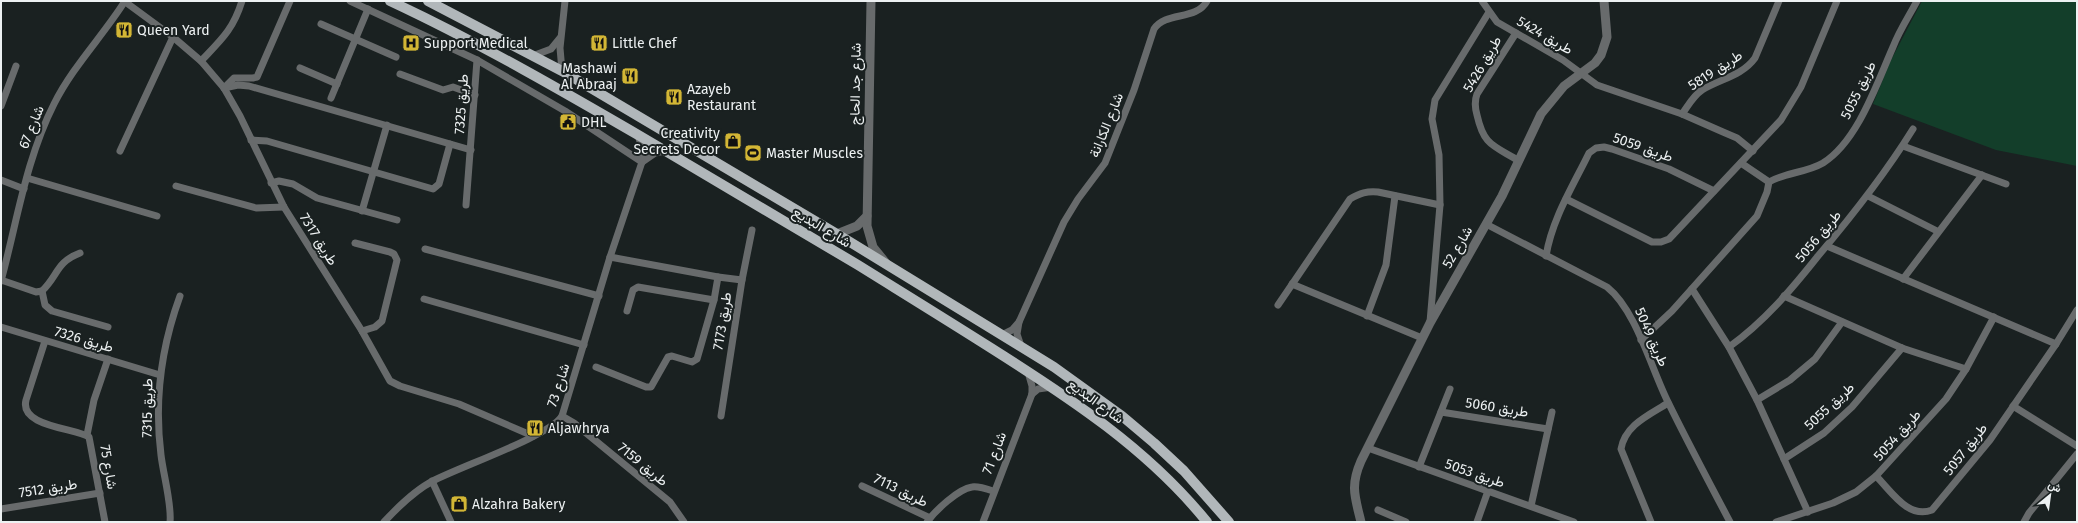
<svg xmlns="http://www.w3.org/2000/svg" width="2078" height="523" font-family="'Fira Sans',Vazirmatn,sans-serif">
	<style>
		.green { fill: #133e2a }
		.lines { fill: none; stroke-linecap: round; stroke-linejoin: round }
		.minor { stroke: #686b6c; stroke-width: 7 }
		.tertiary { stroke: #686b6c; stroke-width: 9 }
		.primary { stroke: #b1b7ba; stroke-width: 10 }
		.labels { text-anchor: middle; stroke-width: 4; stroke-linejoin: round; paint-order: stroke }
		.poi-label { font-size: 14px; fill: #edf1f2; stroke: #1a2121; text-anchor: start }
		.street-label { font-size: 14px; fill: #edf1f2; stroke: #1a2121 }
	</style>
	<rect width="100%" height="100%" fill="#1a2121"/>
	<path class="green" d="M 1922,1 L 2077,1 L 2077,166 L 1996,150 L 1873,104 L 1890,62 Z"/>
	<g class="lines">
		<g class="minor">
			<path d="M 124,1 L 173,37 L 201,61 L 224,88 L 240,116 L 284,207 L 362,331 L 390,381 L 400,386 L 459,404 L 533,436"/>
			<path d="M 350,1 L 477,60 L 565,111 L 642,162"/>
			<path d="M 1482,1 L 1497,22 L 1563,60 L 1597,85 L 1682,114 L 1723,132 L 1737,138 L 1753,151"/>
			<path d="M 321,24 L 396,57"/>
			<path d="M 1516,33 L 1477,94 C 1474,102 1475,108 1477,115 C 1484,146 1493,145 1519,161"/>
			<path d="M 535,55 L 551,49 L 560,38"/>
			<path d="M 201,61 C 221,40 233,30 242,1"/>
			<path d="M 300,68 L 337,84"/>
			<path d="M 562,71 L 560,48 L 565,1"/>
			<path d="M 400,74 L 443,90 L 453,87 L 475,95"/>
			<path d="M 224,88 L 238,85 L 249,86 L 471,150"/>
			<path d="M 224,88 L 234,78 L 253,78 L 257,77 L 290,1"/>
			<path d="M 331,98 L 368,9"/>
			<path d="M 1,106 L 16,66"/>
			<path d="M 1682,114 C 1688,106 1693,96 1702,90 C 1720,79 1742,76 1755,58 L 1779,1"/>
			<path d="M 251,140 L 267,141 L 433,189 L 439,184 L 450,144"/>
			<path d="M 1903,146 L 2006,184"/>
			<path d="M 120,151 L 173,37"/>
			<path d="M 642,162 L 655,153 L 665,151"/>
			<path d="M 1741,163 L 1769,182"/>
			<path d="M 27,178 L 157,216"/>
			<path d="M 1,180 L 24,189"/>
			<path d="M 271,183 L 279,181 L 293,184 L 317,198 L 397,220"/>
			<path d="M 176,186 L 256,208 L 284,207"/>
			<path d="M 1868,196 L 1937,231"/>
			<path d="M 1566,199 L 1652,242 L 1661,242 L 1669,239 L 1781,120 L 1801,87 L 1837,1"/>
			<path d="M 466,205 L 477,60"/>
			<path d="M 362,211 L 387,125"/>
			<path d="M 1486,224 L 1607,287 C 1636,310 1651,368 1668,402 C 1688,443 1709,482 1730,522"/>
			<path d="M 355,243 L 390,252 L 394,254 L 397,260 L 382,321 L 375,327 L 362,331"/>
			<path d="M 1827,246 L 2056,344"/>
			<path d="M 425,249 L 599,296"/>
			<path d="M 1546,256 C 1552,219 1573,186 1589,153 L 1596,148 L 1604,147 L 1612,149 L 1669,169 L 1714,191"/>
			<path d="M 610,257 L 718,277"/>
			<path d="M 1903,279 L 1982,175"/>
			<path d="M 1,280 L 36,292 L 42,291 C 58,276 56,262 80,253"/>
			<path d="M 1,281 C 17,222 26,159 54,104 C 73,66 103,36 125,1"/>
			<path d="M 1292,284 L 1422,338"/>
			<path d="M 1692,289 L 1729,347 L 1757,400 L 1808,512"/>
			<path d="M 42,291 L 45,305 L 52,311 L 108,327"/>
			<path d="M 1784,296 L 1902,348 L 1966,369"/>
			<path d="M 424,299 L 584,345"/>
			<path d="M 1278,305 L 1350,199 C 1360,193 1367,191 1378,192 L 1440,205"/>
			<path d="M 627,311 L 633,290 L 638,287 L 714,300"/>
			<path d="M 1367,316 L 1386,265 L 1395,196"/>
			<path d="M 1019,322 L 1017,334 L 1021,346"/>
			<path d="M 1430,322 L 1440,205 L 1439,155 L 1432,119 L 1435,100 L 1489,12"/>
			<path d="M 1,327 L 160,375"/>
			<path d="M 1002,335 L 1012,330 L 1019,322 L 1064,222 L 1078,199 L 1105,163 L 1134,90 L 1154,29 C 1166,11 1196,21 1207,1"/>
			<path d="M 1641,340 L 1672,311 L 1757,216 L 1767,192 L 1769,182 C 1786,172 1806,173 1823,163 C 1858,141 1877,83 1893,47 C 1899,31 1909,16 1917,1"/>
			<path d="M 45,341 L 26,400 C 19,427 76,428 89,437 L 105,522"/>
			<path d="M 1729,347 C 1764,322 1791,290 1818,256 C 1852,216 1885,174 1913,129"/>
			<path d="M 596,367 L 646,387 L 651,387 L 668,357 L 672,356 L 692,362 L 697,359 L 714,300 L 718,277 L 742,280"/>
			<path d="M 1032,394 L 1038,389 L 1052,387"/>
			<path d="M 1757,400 L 1790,380 L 1815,359 L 1842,322"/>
			<path d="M 2013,406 L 2077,446"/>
			<path d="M 1441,412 L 1548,429"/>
			<path d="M 562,416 L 574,423 L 670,502 L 684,522"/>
			<path d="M 721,416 L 742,280 L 752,230"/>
			<path d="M 87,435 L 94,400 L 108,359"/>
			<path d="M 1368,448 L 1574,522"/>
			<path d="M 1784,459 L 1824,433 L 1852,407 L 1902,348"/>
			<path d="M 1419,467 L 1450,389"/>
			<path d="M 1876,476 C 1892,492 1908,519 1932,510 L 1990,440 L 2056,344 L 2077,310"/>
			<path d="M 432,481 L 451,522"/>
			<path d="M 862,486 L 930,518"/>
			<path d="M 1531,506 L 1552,412"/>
			<path d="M 1,509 L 100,493"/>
			<path d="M 1378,510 L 1406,522"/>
			<path d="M 170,522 C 172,505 163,473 161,455 C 154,400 161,348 180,296"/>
			<path d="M 384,522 C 397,508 415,490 433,481 C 459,467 550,436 562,416 L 610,257 L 642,162 L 641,145 L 638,135"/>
			<path d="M 927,522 C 935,511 958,489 972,487 C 978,486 987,489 993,491"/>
			<path d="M 983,522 L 1032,394 L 1032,386 L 1028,372"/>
			<path d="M 1477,522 L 1488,491"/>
			<path d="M 1651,522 L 1621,449 C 1625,425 1649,415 1668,403"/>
			<path d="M 1776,522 L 1833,503 L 1856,492 L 1876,476 L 1946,399 L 1966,369 L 1994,317"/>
			<path d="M 2024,522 L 2029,513 L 2077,454"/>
		</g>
		<g class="tertiary">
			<path d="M 871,1 L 867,226 L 873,247 L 886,263"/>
			<path d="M 837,234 L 857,226 L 867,216"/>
			<path d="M 1361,522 C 1355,497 1350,486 1361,461 L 1430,323 L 1502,196 L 1541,114 L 1564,86 L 1595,63 L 1601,55 L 1607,37 L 1604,1"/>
		</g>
		<g class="primary">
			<path d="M 390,1 C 480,43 566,93 652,143 C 721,184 790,224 858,265 C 903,293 947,320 991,348 C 1070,398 1148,449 1207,522"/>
			<path d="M 428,1 L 562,71 L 837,234 L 1054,367 L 1122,416 L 1154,443 L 1184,471 L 1229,522"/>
		</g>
	</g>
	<defs>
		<g id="restaurant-square" transform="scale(0.9)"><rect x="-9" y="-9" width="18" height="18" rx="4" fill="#d3b635" stroke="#1a2121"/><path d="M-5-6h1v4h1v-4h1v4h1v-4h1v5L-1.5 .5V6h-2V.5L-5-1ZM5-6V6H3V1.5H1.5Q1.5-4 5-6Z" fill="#111"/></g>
		<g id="hospital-square" transform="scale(0.9)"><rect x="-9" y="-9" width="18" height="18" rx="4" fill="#d3b635" stroke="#1a2121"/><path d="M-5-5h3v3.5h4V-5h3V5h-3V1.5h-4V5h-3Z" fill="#111"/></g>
		<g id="civic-square" transform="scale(0.9)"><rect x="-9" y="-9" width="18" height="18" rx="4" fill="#d3b635" stroke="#1a2121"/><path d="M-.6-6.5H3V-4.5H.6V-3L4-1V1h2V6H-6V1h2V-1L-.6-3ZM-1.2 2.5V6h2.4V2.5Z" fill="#111"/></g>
		<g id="shop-square" transform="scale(0.9)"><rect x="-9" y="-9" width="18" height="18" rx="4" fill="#d3b635" stroke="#1a2121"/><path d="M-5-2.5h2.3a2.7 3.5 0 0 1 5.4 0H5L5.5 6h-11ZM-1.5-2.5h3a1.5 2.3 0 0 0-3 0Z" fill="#111"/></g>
		<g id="stadium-square" transform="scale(0.9)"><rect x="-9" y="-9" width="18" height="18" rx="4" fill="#d3b635" stroke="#1a2121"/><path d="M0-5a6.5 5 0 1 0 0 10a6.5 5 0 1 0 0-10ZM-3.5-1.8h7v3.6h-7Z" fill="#111"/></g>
	</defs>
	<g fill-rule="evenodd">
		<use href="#restaurant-square" x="124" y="30"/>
		<use href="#hospital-square" x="411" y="43"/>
		<use href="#restaurant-square" x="599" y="43"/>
		<use href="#restaurant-square" x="630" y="76"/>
		<use href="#restaurant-square" x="674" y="97"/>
		<use href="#civic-square" x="568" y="122"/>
		<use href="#shop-square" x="733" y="141"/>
		<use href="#stadium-square" x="753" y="153"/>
		<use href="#restaurant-square" x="535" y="428"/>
		<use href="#shop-square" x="459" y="504"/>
	</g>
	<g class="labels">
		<g class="poi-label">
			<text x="137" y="35">Queen Yard</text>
			<text x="424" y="48">Support Medical</text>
			<text x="612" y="48">Little Chef</text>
			<text x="617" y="73" text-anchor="end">Mashawi<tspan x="617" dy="16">Al Abraaj</tspan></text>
			<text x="687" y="94">Azayeb<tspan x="687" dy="16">Restaurant</tspan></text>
			<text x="581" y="127">DHL</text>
			<text x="720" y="138" text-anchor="end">Creativity<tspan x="720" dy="16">Secrets Decor</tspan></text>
			<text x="766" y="158">Master Muscles</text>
			<text x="548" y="433">Aljawhrya</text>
			<text x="472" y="509">Alzahra Bakery</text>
		</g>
		<g class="street-label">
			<text transform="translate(1545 35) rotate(30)" y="5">طريق 5424</text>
			<text transform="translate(1482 64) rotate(-60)" y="5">طريق 5426</text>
			<text transform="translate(1715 70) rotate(-33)" y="5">طريق 5819</text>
			<text transform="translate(855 84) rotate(-89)" y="5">شارع جد الحاج</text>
			<text transform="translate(1858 90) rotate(-64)" y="5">طريق 5055</text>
			<text transform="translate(461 104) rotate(-86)" y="5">طريق 7325</text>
			<text transform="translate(1106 125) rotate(-68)" y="5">شارع الكارانة</text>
			<text transform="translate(31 127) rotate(-68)" y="5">شارع 67</text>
			<text transform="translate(1643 147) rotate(19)" y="5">طريق 5059</text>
			<text transform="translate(822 227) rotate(31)" y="5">شارع البديع</text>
			<text transform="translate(1818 236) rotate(-50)" y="5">طريق 5056</text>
			<text transform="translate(319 239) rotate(58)" y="5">طريق 7317</text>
			<text transform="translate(1457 247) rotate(-60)" y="5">شارع 52</text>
			<text transform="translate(722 321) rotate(-81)" y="5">طريق 7173</text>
			<text transform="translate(1652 337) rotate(66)" y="5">طريق 5049</text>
			<text transform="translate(84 339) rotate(16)" y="5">طريق 7326</text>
			<text transform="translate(558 385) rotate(-72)" y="5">شارع 73</text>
			<text transform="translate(1096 401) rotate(36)" y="5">شارع البديع</text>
			<text transform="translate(1829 406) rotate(-43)" y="5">طريق 5055</text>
			<text transform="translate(1497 407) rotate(9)" y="5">طريق 5060</text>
			<text transform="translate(147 408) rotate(-89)" y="5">طريق 7315</text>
			<text transform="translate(1897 435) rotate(-48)" y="5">طريق 5054</text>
			<text transform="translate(1965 449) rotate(-52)" y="5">طريق 5057</text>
			<text transform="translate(994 453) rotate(-69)" y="5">شارع 71</text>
			<text transform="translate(643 464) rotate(39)" y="5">طريق 7159</text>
			<text transform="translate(109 467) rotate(80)" y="5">شارع 75</text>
			<text transform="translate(1475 473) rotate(19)" y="5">طريق 5053</text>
			<text transform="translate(48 488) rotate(-9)" y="5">طريق 7512</text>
			<text transform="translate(901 490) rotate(26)" y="5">طريق 7113</text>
		</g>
	</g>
	<rect width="2078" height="523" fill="none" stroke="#edf1f2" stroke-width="4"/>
	<g transform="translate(2050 495) rotate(29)" stroke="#1a2121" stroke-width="3" paint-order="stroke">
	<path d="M0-3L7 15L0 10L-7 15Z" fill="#edf1f2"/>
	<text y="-6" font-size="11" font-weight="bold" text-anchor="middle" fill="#edf1f2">ش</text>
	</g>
</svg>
